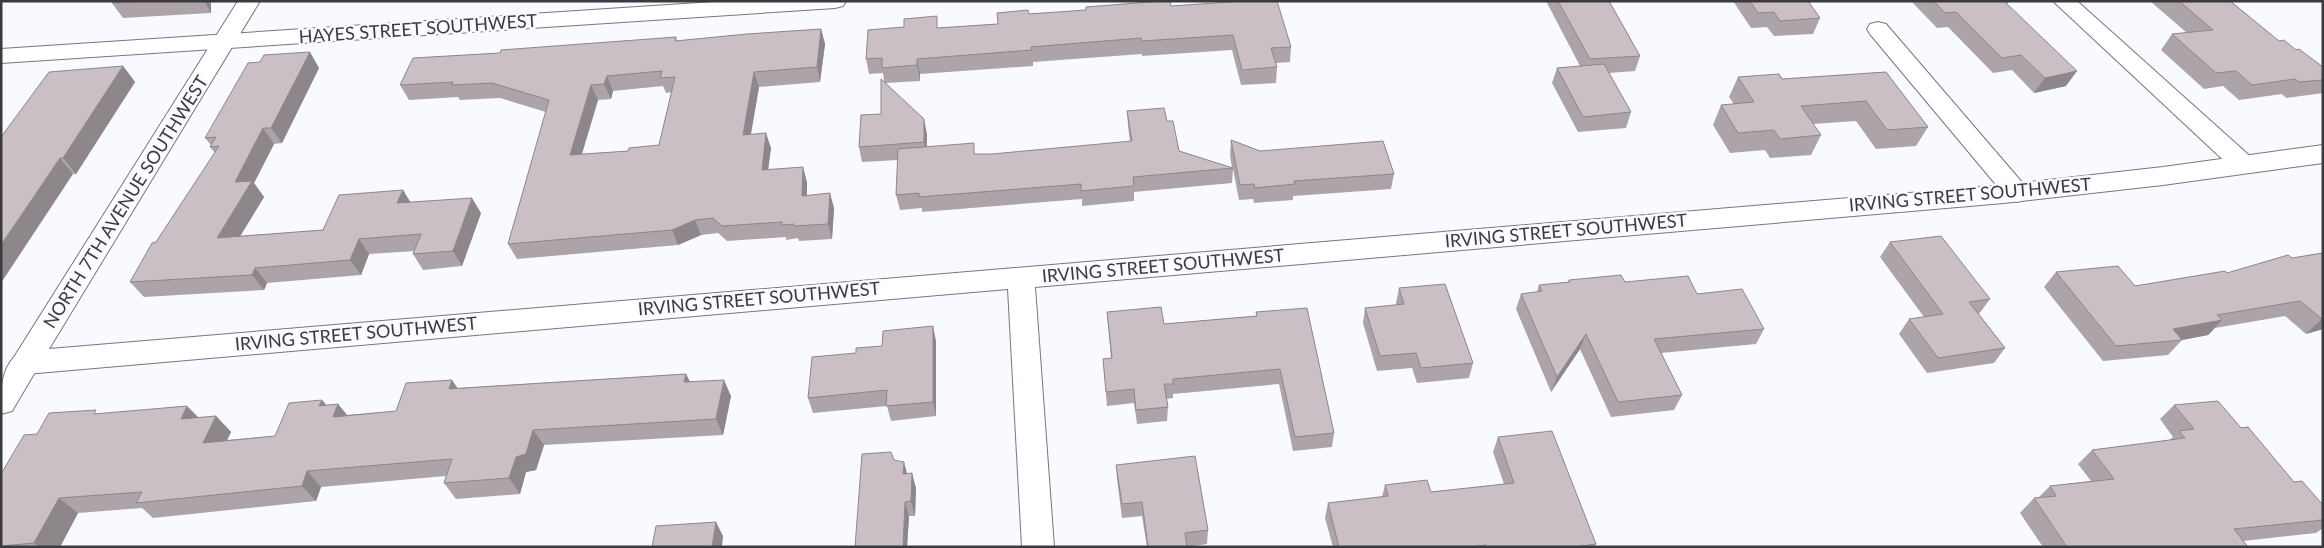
<svg xmlns="http://www.w3.org/2000/svg" width="2324" height="548" font-family="Lato,sans-serif">
	<style>
		.lines { fill: none; stroke-linecap: round; stroke-linejoin: round }
		.minor-casing { stroke: #757781; stroke-width: 2 }
		.tertiary-casing { stroke: #757781; stroke-width: 2 }
		.minor { fill: #fff; fill-rule: evenodd }
		.tertiary { fill: #fff; fill-rule: evenodd }
		.wall { fill: #ada4a9; fill-rule: evenodd }
		.shaded-wall { fill: #8d868a }
		.building { fill: #c9bfc5; stroke: #8d868a; fill-rule: evenodd }
		.labels { text-anchor: middle; stroke-width: 5; stroke-linejoin: round; paint-order: stroke }
		.street-label { font-size: 18px; fill: #3a3b3f; stroke: #f9faff }
	</style>
	<rect width="100%" height="100%" fill="#f9faff"/>
	<g class="lines">
		<g class="minor-casing">
			<g id="minor">
				<path d="M 729,1 L 846,1 L 843,6 L 835,8 L 1,63 L 1,49 Z"/>
				<path d="M 2053,1 L 2077,1 L 2252,158 L 2256,164 L 2252,170 L 2243,173 L 2234,170 Z"/>
				<path d="M 1878,22 L 1886,24 L 2026,187 L 2030,193 L 2026,199 L 2017,202 L 2008,199 L 1870,34 L 1867,29 L 1870,24 Z"/>
				<path d="M 26,350 L 36,354 L 41,362 L 12,411 L 1,414 C 1,390 0,360 26,350 Z"/>
			</g>
		</g>
		<g class="tertiary-casing">
			<path id="tertiary" d="M 238,1 L 260,1 L 49,349 L 2004,185 L 2163,167 L 2323,145 L 2323,163 L 2163,185 L 2004,203 L 1035,287 L 1054,547 L 1022,547 L 1008,289 L 26,374 L 16,370 L 11,362 L 16,354 Z"/>
		</g>
		<use href="#minor" class="minor"/>
		<use href="#tertiary" class="tertiary"/>
	</g>
	<g class="wall">
		<path d="M 113,1 L 211,1 L 211,13 L 123,18 L 112,3 Z"/>
		<path d="M 1546,1 L 1609,1 L 1640,56 L 1635,71 L 1609,73 L 1631,112 L 1626,128 L 1578,132 L 1552,83 L 1557,68 L 1580,66 Z"/>
		<path d="M 1733,1 L 1808,1 L 1820,18 L 1813,34 L 1774,36 L 1767,27 L 1751,28 Z"/>
		<path d="M 1911,1 L 2009,1 L 2007,5 L 2066,86 L 2034,93 L 2012,70 L 1993,73 L 1948,27 L 1937,28 Z"/>
		<path d="M 2150,1 L 2233,1 L 2232,2 L 2279,41 L 2296,50 L 2323,67 L 2323,93 L 2286,98 L 2282,94 L 2239,100 L 2223,86 L 2204,89 L 2161,50 L 2172,34 L 2187,33 Z"/>
		<path d="M 1171,6 L 1291,47 L 1290,62 L 1276,63 L 1277,67 L 1276,83 L 1241,85 L 1232,50 L 1142,56 L 1142,54 L 1033,62 L 1033,66 L 920,74 L 920,81 L 886,83 L 927,134 L 927,146 L 976,154 L 992,154 L 1130,142 L 1128,126 L 1127,111 L 1167,121 L 1179,151 L 1232,168 L 1230,155 L 1231,140 L 1260,151 L 1394,174 L 1391,189 L 1293,196 L 1293,200 L 1254,203 L 1253,199 L 1239,200 L 1233,169 L 1232,183 L 1134,192 L 1134,201 L 1082,206 L 1082,199 L 922,212 L 922,208 L 900,210 L 896,195 L 898,160 L 862,162 L 859,147 L 881,114 L 884,81 L 883,73 L 869,74 L 866,59 L 939,28 L 998,24 L 1029,14 Z"/>
		<path d="M 821,29 L 825,44 L 820,82 L 759,87 L 751,134 L 771,148 L 768,169 L 807,182 L 807,195 L 834,208 L 832,239 L 799,241 L 798,238 L 786,240 L 786,237 L 727,241 L 718,233 L 701,235 L 678,245 L 517,259 L 508,244 L 546,112 L 500,98 L 460,100 L 458,97 L 409,100 L 400,85 L 500,53 L 676,37 L 677,41 ZM 663,86 L 666,93 L 672,92 L 659,145 L 628,151 L 582,154 L 598,100 L 611,99 L 613,91 Z"/>
		<path d="M 123,66 L 135,82 L 76,174 L 73,174 L 1,137 Z"/>
		<path d="M 319,68 L 282,143 L 274,144 L 254,183 L 264,197 L 240,236 L 323,230 L 403,190 L 410,202 L 481,213 L 462,266 L 423,270 L 413,254 L 415,251 L 369,254 L 361,275 L 267,283 L 264,290 L 144,297 L 130,282 L 156,242 L 215,153 L 210,147 L 211,145 L 205,138 Z"/>
		<path d="M 1886,72 L 1928,127 L 1916,146 L 1876,149 L 1856,121 L 1813,124 L 1821,135 L 1811,155 L 1770,158 L 1765,150 L 1730,153 L 1713,125 L 1721,105 L 1734,104 L 1729,97 L 1738,77 L 1782,79 Z"/>
		<path d="M 1890,242 L 1990,299 L 1979,314 L 2005,348 L 1994,363 L 1927,373 L 1899,334 L 1909,319 L 1924,317 L 1880,257 Z"/>
		<path d="M 2323,253 L 2323,329 L 2306,334 L 2285,316 L 2215,328 L 2208,335 L 2182,340 L 2168,355 L 2103,361 L 2044,287 L 2056,272 L 2135,286 L 2227,273 L 2292,258 Z"/>
		<path d="M 1569,280 L 1625,282 L 1697,294 L 1764,329 L 1756,344 L 1661,353 L 1682,395 L 1674,410 L 1611,417 L 1580,349 L 1551,392 L 1516,309 L 1521,294 L 1537,292 L 1539,285 L 1568,282 Z"/>
		<path d="M 1399,288 L 1473,363 L 1469,378 L 1417,383 L 1412,368 L 1377,371 L 1363,323 L 1365,308 L 1396,305 L 1396,303 Z"/>
		<path d="M 1107,312 L 1164,324 L 1256,316 L 1256,312 L 1334,433 L 1332,447 L 1293,451 L 1279,384 L 1173,394 L 1173,398 L 1166,399 L 1168,407 L 1167,421 L 1137,424 L 1134,403 L 1107,406 L 1103,359 L 1111,358 Z"/>
		<path d="M 936,341 L 936,416 L 891,421 L 887,406 L 813,413 L 808,398 L 856,353 Z"/>
		<path d="M 686,374 L 690,382 L 731,396 L 723,435 L 544,445 L 536,470 L 526,472 L 520,494 L 456,499 L 444,483 L 446,476 L 321,487 L 316,501 L 153,518 L 142,508 L 78,513 L 60,547 L 1,547 L 1,474 L 37,434 L 100,413 L 198,418 L 216,416 L 231,432 L 227,440 L 275,436 L 322,400 L 326,405 L 338,404 L 347,415 L 396,411 L 458,388 Z"/>
		<path d="M 2174,405 L 2241,428 L 2294,482 L 2323,505 L 2323,528 L 2316,533 L 2243,541 L 2248,547 L 2043,547 L 2020,513 L 2034,498 L 2038,498 L 2050,486 L 2091,481 L 2078,464 L 2092,450 L 2170,440 L 2173,437 L 2160,419 Z"/>
		<path d="M 1498,437 L 1596,544 L 1595,547 L 1333,547 L 1325,518 L 1328,503 L 1382,497 L 1385,485 L 1431,492 L 1504,484 L 1493,452 Z"/>
		<path d="M 894,460 L 907,474 L 916,488 L 915,516 L 909,516 L 907,547 L 855,547 Z"/>
		<path d="M 1116,465 L 1208,530 L 1207,544 L 1187,547 L 1147,547 L 1142,516 L 1122,518 L 1117,479 Z"/>
	</g>
	<g class="shaded-wall">
		<path d="M 204,1 L 211,1 L 211,13 Z"/>
		<path d="M 821,29 L 825,44 L 820,82 L 817,67 Z"/>
		<path d="M 310,52 L 319,68 L 282,143 L 271,128 Z"/>
		<path d="M 917,59 L 920,74 L 920,81 L 917,65 Z"/>
		<path d="M 123,66 L 135,82 L 76,174 L 63,158 Z"/>
		<path d="M 2077,71 L 2066,86 L 2034,93 L 2045,78 Z"/>
		<path d="M 754,72 L 759,87 L 748,150 L 743,135 Z"/>
		<path d="M 607,76 L 613,91 L 611,99 L 604,84 Z"/>
		<path d="M 591,85 L 598,100 L 577,170 L 570,155 Z"/>
		<path d="M 924,119 L 927,134 L 926,158 L 924,142 Z"/>
		<path d="M 263,128 L 274,144 L 254,183 L 264,197 L 230,253 L 217,238 L 235,182 Z"/>
		<path d="M 766,133 L 771,148 L 766,185 L 762,170 Z"/>
		<path d="M 60,158 L 73,174 L 1,283 L 1,245 Z"/>
		<path d="M 803,167 L 807,182 L 807,210 L 802,196 Z"/>
		<path d="M 403,190 L 412,205 L 397,203 Z"/>
		<path d="M 830,193 L 834,208 L 832,239 L 828,224 Z"/>
		<path d="M 472,198 L 481,213 L 462,266 L 453,251 Z"/>
		<path d="M 695,220 L 701,235 L 678,245 L 672,230 Z"/>
		<path d="M 359,239 L 369,254 L 361,275 L 350,260 Z"/>
		<path d="M 255,268 L 267,283 L 264,290 L 252,275 Z"/>
		<path d="M 2322,319 L 2323,319 L 2323,329 L 2306,334 Z"/>
		<path d="M 2222,320 L 2208,335 L 2182,340 L 2173,329 Z"/>
		<path d="M 933,326 L 936,341 L 936,416 L 933,402 Z"/>
		<path d="M 1586,334 L 1580,349 L 1551,392 L 1557,377 Z"/>
		<path d="M 686,374 L 694,390 L 684,382 Z"/>
		<path d="M 452,380 L 463,396 L 449,389 Z"/>
		<path d="M 724,380 L 731,396 L 723,435 L 716,419 Z"/>
		<path d="M 322,400 L 334,414 L 338,404 L 351,420 L 346,432 L 319,406 Z"/>
		<path d="M 187,406 L 203,422 L 181,419 Z"/>
		<path d="M 216,416 L 231,432 L 218,459 L 203,443 Z"/>
		<path d="M 533,430 L 544,445 L 536,470 L 526,472 L 520,494 L 509,478 L 516,457 Z"/>
		<path d="M 904,462 L 908,477 L 903,474 Z"/>
		<path d="M 307,471 L 321,487 L 316,501 L 302,486 Z"/>
		<path d="M 912,473 L 916,488 L 915,516 L 911,501 Z"/>
		<path d="M 59,498 L 78,513 L 60,547 L 40,547 L 34,543 Z"/>
		<path d="M 905,502 L 909,516 L 907,547 L 903,547 Z"/>
		<path d="M 716,522 L 723,536 L 722,547 L 712,547 Z"/>
	</g>
	<g class="building">
		<path d="M 113,1 L 138,1 L 112,3 Z"/>
		<path d="M 1162,1 L 1170,1 L 1171,6 L 1244,1 L 1277,1 L 1291,47 L 1271,48 L 1277,67 L 1242,70 L 1233,35 L 1142,41 L 1141,38 L 1031,47 L 1032,50 L 917,59 L 917,65 L 882,68 L 882,58 L 866,59 L 868,30 L 904,27 L 904,19 L 937,16 L 937,28 L 998,24 L 997,13 L 1028,10 L 1029,14 L 1086,10 L 1086,7 Z"/>
		<path d="M 1558,1 L 1609,1 L 1640,56 L 1590,59 Z"/>
		<path d="M 1750,1 L 1808,1 L 1820,18 L 1780,21 L 1774,12 L 1758,13 Z"/>
		<path d="M 1934,1 L 2004,1 L 2077,71 L 2045,78 L 2021,55 L 2002,58 L 1956,12 L 1945,13 Z"/>
		<path d="M 2179,1 L 2230,1 L 2279,41 L 2284,40 L 2296,50 L 2299,49 L 2323,67 L 2323,80 L 2299,82 L 2295,79 L 2252,85 L 2236,71 L 2216,73 L 2172,34 L 2213,30 Z"/>
		<path d="M 821,29 L 817,67 L 754,72 L 743,135 L 766,133 L 762,170 L 803,167 L 802,196 L 830,193 L 828,224 L 794,226 L 794,224 L 782,225 L 782,222 L 722,226 L 713,218 L 695,220 L 672,230 L 508,244 L 549,100 L 492,83 L 452,85 L 453,82 L 400,85 L 413,58 L 500,53 L 501,50 L 676,37 L 675,41 L 747,34 ZM 662,71 L 660,78 L 675,77 L 659,145 L 629,148 L 628,151 L 570,155 L 591,85 L 604,84 L 607,76 Z"/>
		<path d="M 310,52 L 271,128 L 263,128 L 235,182 L 252,181 L 217,238 L 323,230 L 339,195 L 403,190 L 397,203 L 472,198 L 453,251 L 413,254 L 421,234 L 359,239 L 350,260 L 255,268 L 252,275 L 130,282 L 152,243 L 156,242 L 219,146 L 210,147 L 216,137 L 205,138 L 248,63 L 260,62 L 264,55 Z"/>
		<path d="M 1604,64 L 1631,112 L 1583,117 L 1557,68 Z"/>
		<path d="M 123,66 L 63,158 L 60,158 L 1,245 L 1,137 L 49,72 Z"/>
		<path d="M 1886,72 L 1928,127 L 1887,130 L 1866,101 L 1801,106 L 1821,135 L 1780,139 L 1774,130 L 1738,133 L 1721,105 L 1754,102 L 1738,77 L 1779,74 L 1782,79 Z"/>
		<path d="M 881,79 L 924,119 L 924,142 L 859,147 L 861,115 L 881,114 Z"/>
		<path d="M 1164,108 L 1167,121 L 1173,121 L 1179,151 L 1233,168 L 1133,177 L 1134,186 L 1081,191 L 1081,184 L 919,197 L 919,193 L 896,195 L 898,149 L 974,143 L 974,154 L 992,154 L 1132,141 L 1127,111 Z"/>
		<path d="M 1231,140 L 1260,151 L 1383,141 L 1394,174 L 1294,181 L 1295,184 L 1255,188 L 1254,184 L 1240,185 Z"/>
		<path d="M 1941,236 L 1990,299 L 1969,302 L 2005,348 L 1938,358 L 1909,319 L 1943,314 L 1890,242 Z"/>
		<path d="M 2323,253 L 2323,319 L 2322,319 L 2300,301 L 2217,315 L 2222,320 L 2173,329 L 2182,340 L 2116,346 L 2056,272 L 2118,266 L 2135,286 L 2225,271 L 2227,273 L 2288,255 L 2292,258 Z"/>
		<path d="M 1621,275 L 1625,282 L 1688,276 L 1697,294 L 1742,289 L 1764,329 L 1654,339 L 1682,395 L 1618,402 L 1586,334 L 1557,377 L 1521,294 L 1542,291 L 1539,285 L 1570,282 L 1569,280 Z"/>
		<path d="M 1445,284 L 1473,363 L 1421,368 L 1416,353 L 1380,356 L 1365,308 L 1404,304 L 1399,288 Z"/>
		<path d="M 1161,307 L 1164,324 L 1257,316 L 1256,312 L 1307,308 L 1334,433 L 1295,437 L 1280,369 L 1173,379 L 1173,384 L 1164,384 L 1168,407 L 1136,410 L 1134,389 L 1106,392 L 1103,359 L 1112,358 L 1107,312 Z"/>
		<path d="M 933,326 L 933,402 L 886,406 L 887,390 L 808,398 L 812,357 L 856,353 L 856,348 L 882,346 L 883,331 Z"/>
		<path d="M 686,374 L 684,382 L 724,380 L 716,419 L 533,430 L 526,454 L 516,457 L 509,478 L 444,483 L 452,459 L 307,471 L 302,486 L 136,503 L 142,492 L 59,498 L 34,543 L 1,546 L 1,474 L 24,435 L 37,434 L 49,413 L 96,410 L 94,414 L 187,406 L 181,419 L 216,416 L 203,443 L 275,436 L 289,403 L 322,400 L 319,406 L 338,404 L 333,417 L 396,411 L 406,383 L 452,380 L 449,389 Z"/>
		<path d="M 2218,401 L 2241,428 L 2248,427 L 2294,482 L 2302,481 L 2323,505 L 2323,520 L 2234,529 L 2248,547 L 2067,547 L 2034,498 L 2056,496 L 2050,486 L 2114,479 L 2092,450 L 2185,438 L 2179,431 L 2194,429 L 2174,405 Z"/>
		<path d="M 1552,431 L 1596,544 L 1575,547 L 1486,547 L 1486,545 L 1472,547 L 1339,547 L 1328,503 L 1388,496 L 1385,485 L 1427,480 L 1431,492 L 1514,483 L 1498,437 Z"/>
		<path d="M 891,452 L 894,460 L 904,462 L 903,474 L 912,473 L 911,501 L 905,502 L 903,547 L 855,547 L 862,454 Z"/>
		<path d="M 1195,456 L 1208,530 L 1185,533 L 1187,547 L 1148,547 L 1142,502 L 1122,504 L 1116,465 Z"/>
		<path d="M 716,522 L 712,547 L 652,547 L 656,526 Z"/>
	</g>
	<g class="labels">
		<g class="street-label">
			<text transform="translate(418 29) rotate(-4)" y="6">HAYES STREET SOUTHWEST</text>
			<text transform="translate(1970 195) rotate(-5)" y="6">IRVING STREET SOUTHWEST</text>
			<text transform="translate(126 202) rotate(-58)" y="6">NORTH 7TH AVENUE SOUTHWEST</text>
			<text transform="translate(1566 231) rotate(-5)" y="6">IRVING STREET SOUTHWEST</text>
			<text transform="translate(1163 266) rotate(-5)" y="6">IRVING STREET SOUTHWEST</text>
			<text transform="translate(759 299) rotate(-5)" y="6">IRVING STREET SOUTHWEST</text>
			<text transform="translate(356 334) rotate(-5)" y="6">IRVING STREET SOUTHWEST</text>
		</g>
	</g>
	<rect width="2324" height="548" fill="none" stroke="#3a3b3f" stroke-width="5"/>
</svg>
